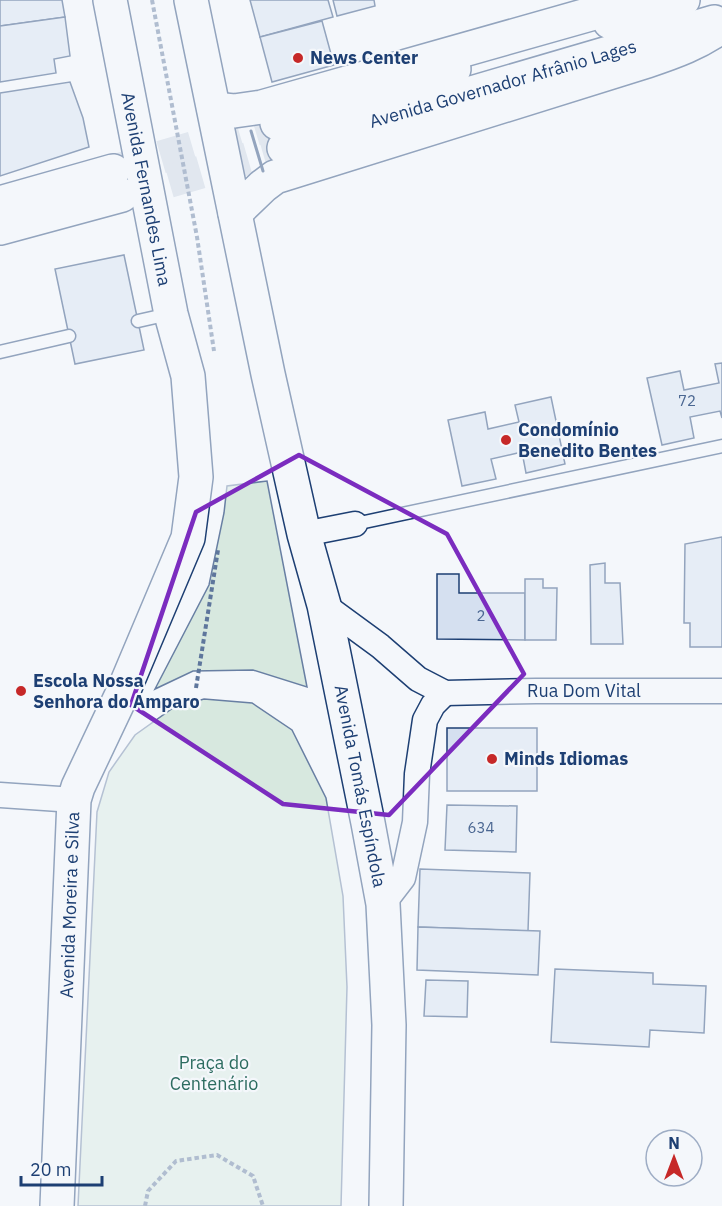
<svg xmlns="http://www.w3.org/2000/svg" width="722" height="1206" font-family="'IBM Plex Sans',sans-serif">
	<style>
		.green { fill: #d7e8df; stroke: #687fa3; stroke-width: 1.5 }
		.building { fill: #d5e0f0; stroke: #1d3f73; stroke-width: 1.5 }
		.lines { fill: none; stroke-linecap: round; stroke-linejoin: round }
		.primary-tunnel { stroke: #c9d2e0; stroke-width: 33; stroke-dasharray: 33 16; stroke-linecap: butt }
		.service-casing { stroke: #1d3f73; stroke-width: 15 }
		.minor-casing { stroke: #1d3f73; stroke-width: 27 }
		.primary-casing { stroke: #1d3f73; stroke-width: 36 }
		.trunk-casing { stroke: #1d3f73; stroke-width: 36 }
		.path { stroke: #5e769c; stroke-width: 4; stroke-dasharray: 4.5 3; stroke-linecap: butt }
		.service { stroke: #f4f7fb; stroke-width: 12 }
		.minor { stroke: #f4f7fb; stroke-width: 24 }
		.primary { stroke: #f4f7fb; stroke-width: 33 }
		.trunk { stroke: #f4f7fb; stroke-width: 33 }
		.wall { stroke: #1d3f73; stroke-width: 3 }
		.marked { fill: none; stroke: #7b2cbf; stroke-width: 4.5; stroke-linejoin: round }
		.poi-dot { fill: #c62828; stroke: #f4f7fb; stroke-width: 2 }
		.labels { text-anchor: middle; stroke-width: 4.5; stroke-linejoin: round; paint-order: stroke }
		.number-label { font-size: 15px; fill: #4b6792 }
		.poi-label { font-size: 18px; font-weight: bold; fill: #1d3f73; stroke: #f4f7fb; text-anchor: start }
		.street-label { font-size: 18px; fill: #1d3f73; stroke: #f4f7fb }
		.park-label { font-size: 18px; fill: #2c6c60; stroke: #f4f7fb }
	</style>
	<rect width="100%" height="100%" fill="#f4f7fb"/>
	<g class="green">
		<path d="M 267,481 L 307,687 L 253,670 L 193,671 L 155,689 L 209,585 L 224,513 L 227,486 Z"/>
		<path d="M 204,699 L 252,703 L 292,730 L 326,798 L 343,896 L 347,987 L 341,1206 L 78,1206 L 97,812 L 109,772 L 135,735 L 173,708 Z"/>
	</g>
	<g class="building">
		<path d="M 0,0 L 62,0 L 65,17 L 0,26 Z"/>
		<path d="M 250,0 L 328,0 L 333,17 L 260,37 Z"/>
		<path d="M 333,0 L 374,0 L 375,6 L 337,16 Z"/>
		<path d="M 65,17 L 70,56 L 54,59 L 56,73 L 0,82 L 0,26 Z"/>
		<path d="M 322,21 L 334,65 L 272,82 L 260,37 Z"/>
		<path d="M 70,82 L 83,118 L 89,147 L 0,176 L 0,93 Z"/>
		<path d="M 124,255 L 144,350 L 75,364 L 55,269 Z"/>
		<path d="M 722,363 L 722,418 L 720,411 L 690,417 L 694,438 L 662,445 L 647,378 L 680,371 L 684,390 L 719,383 L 715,364 Z"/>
		<path d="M 551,397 L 565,464 L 526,473 L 522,452 L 491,459 L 496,479 L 462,486 L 448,420 L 485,412 L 488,429 L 519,422 L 515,405 Z"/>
		<path d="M 722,537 L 722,647 L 690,647 L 690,623 L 684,623 L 685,544 Z"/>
		<path d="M 605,563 L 605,583 L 620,583 L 623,644 L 591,644 L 590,565 Z"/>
		<path d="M 437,574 L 459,574 L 459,593 L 525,593 L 525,640 L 437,639 Z"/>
		<path d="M 525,579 L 543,579 L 543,588 L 557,588 L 556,640 L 525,640 Z"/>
		<rect x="447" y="728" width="90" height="63"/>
		<path d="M 447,805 L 517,806 L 516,852 L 445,850 Z"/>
		<path d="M 420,869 L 530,873 L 528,931 L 418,927 Z"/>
		<path d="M 418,927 L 540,931 L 538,975 L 417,970 Z"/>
		<path d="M 555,969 L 653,973 L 653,984 L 706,986 L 704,1033 L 650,1030 L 649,1047 L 551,1042 Z"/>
		<path d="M 426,980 L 468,981 L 467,1017 L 424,1016 Z"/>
	</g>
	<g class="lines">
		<g class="primary-tunnel">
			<path d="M 114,171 L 277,123"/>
			<path d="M 122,195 L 284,148"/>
		</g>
		<g class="service-casing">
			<g id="service">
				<path d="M 138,321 L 169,314"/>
				<path d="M 0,352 L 69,336"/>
				<path d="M 355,524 L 722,446"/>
			</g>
		</g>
		<g class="minor-casing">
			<g id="minor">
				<path d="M 304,534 L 355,524"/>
				<path d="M 324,605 L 380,646 L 418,679 L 445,693 L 536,691 L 722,691"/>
				<path d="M 0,795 L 74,800"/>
				<path d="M 383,904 L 403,878 L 415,822 L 417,774 L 425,720 L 433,705 L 445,693"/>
			</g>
		</g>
		<g class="primary-casing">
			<g id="primary">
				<path d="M 610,22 L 683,0"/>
				<path d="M 277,123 L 454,69"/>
				<path d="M 284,148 L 714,22"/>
				<path d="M 0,203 L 113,171"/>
				<path d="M 0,228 L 122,195"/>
			</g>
		</g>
		<g class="trunk-casing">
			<g id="trunk">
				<path d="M 191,0 L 268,374 L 304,534 L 324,605 L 368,823 L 383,904 L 389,1025 L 386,1206"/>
				<path d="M 214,109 L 234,111 L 262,107 L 640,0"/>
				<path d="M 235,213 L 263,186 L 275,177 L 647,61 C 674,52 699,43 722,26"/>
				<path d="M 57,1206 L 74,800 L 78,787 L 123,692 L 188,538 L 196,477 L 188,376 L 171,314 L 110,0"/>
			</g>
		</g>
		<g class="path">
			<path d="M 152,0 L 197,237 L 214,351"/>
			<path d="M 196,688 L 218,550"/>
			<path d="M 145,1206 L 148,1191 L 176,1161 L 217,1155 L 253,1176 L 263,1206"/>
		</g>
		<use href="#service" class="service"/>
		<use href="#minor" class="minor"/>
		<use href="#primary" class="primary"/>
		<use href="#trunk" class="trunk"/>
		<path class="wall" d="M 251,131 L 263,171"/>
	</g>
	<path d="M0 0H722V1206H0ZM 299,455 L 447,534 L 524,674 L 389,815 L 283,804 L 131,705 L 196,512 Z" fill="#f4f7fb" fill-opacity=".55" fill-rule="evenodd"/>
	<path class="marked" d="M 299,455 L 447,534 L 524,674 L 389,815 L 283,804 L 131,705 L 196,512 Z"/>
	<g class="poi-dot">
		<circle cx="298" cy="58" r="6"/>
		<circle cx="506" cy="440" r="6"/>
		<circle cx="21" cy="691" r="6"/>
		<circle cx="492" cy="759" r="6"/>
	</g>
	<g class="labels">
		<g class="number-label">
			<text x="687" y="406">72</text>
			<text x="481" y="621">2</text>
			<text x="481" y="833">634</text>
		</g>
		<g class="poi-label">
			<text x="310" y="64">News Center</text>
			<text x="518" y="436">Condomínio<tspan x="518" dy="21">Benedito Bentes</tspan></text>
			<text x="33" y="687">Escola Nossa<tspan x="33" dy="21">Senhora do Amparo</tspan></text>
			<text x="504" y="765">Minds Idiomas</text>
		</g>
		<g class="street-label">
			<text transform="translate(503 84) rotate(-16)" y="6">Avenida Governador Afrânio Lages</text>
			<text transform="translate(146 189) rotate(79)" y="6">Avenida Fernandes Lima</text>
			<text x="584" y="697">Rua Dom Vital</text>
			<text transform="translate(360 786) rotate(79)" y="6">Avenida Tomás Espíndola</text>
			<text transform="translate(70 905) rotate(-88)" y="6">Avenida Moreira e Silva</text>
		</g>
		<g class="park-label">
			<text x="214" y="1069">Praça do<tspan x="214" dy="21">Centenário</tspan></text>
		</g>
	</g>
	<g transform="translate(674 1158)"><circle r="28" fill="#f4f7fb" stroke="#9eadc5" stroke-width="1.5"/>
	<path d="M0-4.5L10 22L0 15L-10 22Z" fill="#c62828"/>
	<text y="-9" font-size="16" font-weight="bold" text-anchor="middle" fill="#1d3f73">N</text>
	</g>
	<path d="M21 1176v9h81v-9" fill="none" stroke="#1d3f73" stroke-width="3"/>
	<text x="30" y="1176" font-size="18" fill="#1d3f73" stroke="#f4f7fb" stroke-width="4.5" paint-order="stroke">20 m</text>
</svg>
